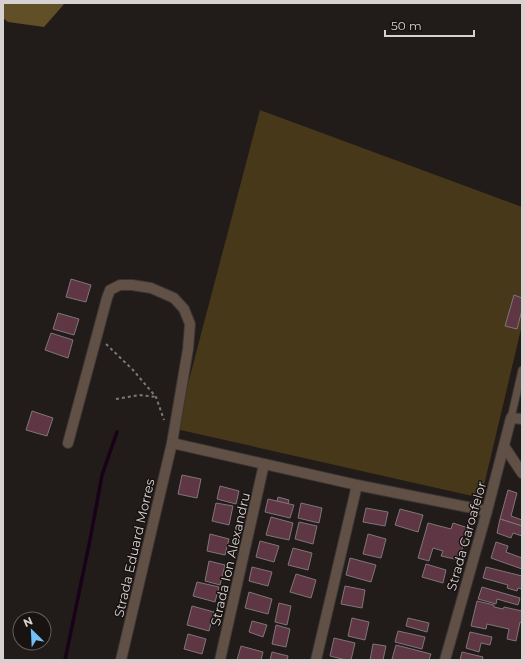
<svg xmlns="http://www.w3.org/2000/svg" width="525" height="663" font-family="Montserrat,sans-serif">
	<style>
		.green { fill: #463819 }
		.forest { fill: #614f27 }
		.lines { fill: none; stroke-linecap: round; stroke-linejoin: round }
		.stream { stroke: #190219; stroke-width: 3.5 }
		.building { fill: #5f3644; stroke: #7e7679 }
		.lane-casing { stroke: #3a3534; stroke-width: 9 }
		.street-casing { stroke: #3a3534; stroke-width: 12 }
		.path { stroke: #7e7978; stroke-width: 2; stroke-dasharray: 3 3; stroke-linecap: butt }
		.lane { stroke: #605045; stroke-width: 7 }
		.street { stroke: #605045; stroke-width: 10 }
		.labels { text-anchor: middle; stroke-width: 3; stroke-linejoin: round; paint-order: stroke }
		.street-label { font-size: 13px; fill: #d7d2d2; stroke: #181211 }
	</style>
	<rect width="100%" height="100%" fill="#211b1a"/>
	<path class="green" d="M 260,110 L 522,207 L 522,325 L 481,498 L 176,429 Z"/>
	<path class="forest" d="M 3,3 L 65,3 L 44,27 L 8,22 L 3,18 Z"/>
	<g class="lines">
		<path class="stream" d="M 65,660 L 90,540 L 102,475 L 117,432"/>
	</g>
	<g class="building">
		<path d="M 71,279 L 91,285 L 86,302 L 66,297 Z"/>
		<path d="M 514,295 L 522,298 L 522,310 L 517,329 L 505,326 Z"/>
		<path d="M 58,313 L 79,319 L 74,335 L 53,329 Z"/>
		<path d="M 51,333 L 73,340 L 68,358 L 45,350 Z"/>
		<path d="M 32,411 L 53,418 L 47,436 L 26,430 Z"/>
		<path d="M 182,475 L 201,479 L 197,498 L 178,494 Z"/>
		<path d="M 220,486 L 239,491 L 236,504 L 217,499 Z"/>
		<path d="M 508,490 L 517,493 L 511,516 L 522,520 L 522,526 L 500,519 Z"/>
		<path d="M 278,497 L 289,500 L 288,504 L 277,501 Z"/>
		<path d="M 268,499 L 294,505 L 290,518 L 265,512 Z"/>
		<path d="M 216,503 L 233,506 L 229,525 L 212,521 Z"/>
		<path d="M 301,503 L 322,508 L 319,523 L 298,518 Z"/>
		<path d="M 366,508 L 388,512 L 385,526 L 363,522 Z"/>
		<path d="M 400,509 L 423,515 L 418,532 L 395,525 Z"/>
		<path d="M 271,517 L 293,523 L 289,540 L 266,535 Z"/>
		<path d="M 500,519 L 522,526 L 522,536 L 513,533 L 511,538 L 497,533 Z"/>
		<path d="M 299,522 L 317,526 L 313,544 L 295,539 Z"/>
		<path d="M 428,523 L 451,529 L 453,523 L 468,528 L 459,560 L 441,556 L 443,551 L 433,548 L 429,561 L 418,558 Z"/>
		<path d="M 210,534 L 229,539 L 225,555 L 207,551 Z"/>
		<path d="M 368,534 L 386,539 L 381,558 L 363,554 Z"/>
		<path d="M 260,541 L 279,546 L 274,562 L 256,557 Z"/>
		<path d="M 496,542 L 508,546 L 506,552 L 522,558 L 522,569 L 491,558 Z"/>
		<path d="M 293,548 L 312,553 L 308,570 L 288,565 Z"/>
		<path d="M 350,558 L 376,565 L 371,582 L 346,575 Z"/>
		<path d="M 209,561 L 225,565 L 220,585 L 205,581 Z"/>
		<path d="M 426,564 L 446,570 L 443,583 L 422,577 Z"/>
		<path d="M 252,567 L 272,572 L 268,586 L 249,581 Z"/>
		<path d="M 486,567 L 522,576 L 522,589 L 518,588 L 517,591 L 507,588 L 508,585 L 483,578 Z"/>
		<path d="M 296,574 L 316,580 L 311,598 L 290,592 Z"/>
		<path d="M 197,582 L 219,587 L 215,602 L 193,596 Z"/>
		<path d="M 345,586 L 365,590 L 362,608 L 341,604 Z"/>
		<path d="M 482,587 L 520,598 L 518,605 L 497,599 L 496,604 L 478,599 Z"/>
		<path d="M 249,592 L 272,599 L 268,614 L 245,608 Z"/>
		<path d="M 477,601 L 494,605 L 494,607 L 503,609 L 504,607 L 522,611 L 522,623 L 520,622 L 516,641 L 507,639 L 509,629 L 487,624 L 486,629 L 471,626 Z"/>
		<path d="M 279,603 L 291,606 L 287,625 L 275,622 Z"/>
		<path d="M 192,606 L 214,612 L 209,631 L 187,625 Z"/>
		<path d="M 352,618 L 369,622 L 365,640 L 348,636 Z"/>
		<path d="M 408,618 L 429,623 L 427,632 L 406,626 Z"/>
		<path d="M 252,621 L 267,625 L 263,637 L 249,632 Z"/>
		<path d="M 276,625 L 290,629 L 286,647 L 272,644 Z"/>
		<path d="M 398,631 L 425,637 L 422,649 L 395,642 Z"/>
		<path d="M 470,632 L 492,637 L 490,645 L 481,643 L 479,652 L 466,648 Z"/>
		<path d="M 188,634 L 206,639 L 202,654 L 184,649 Z"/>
		<path d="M 334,638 L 355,643 L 351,660 L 346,660 L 330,656 Z"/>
		<path d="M 373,644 L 386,646 L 383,660 L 370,660 Z"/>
		<path d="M 396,645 L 431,654 L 429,660 L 396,660 L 392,659 Z"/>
		<path d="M 241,646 L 263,652 L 261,660 L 237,660 Z"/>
		<path d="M 272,652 L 288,656 L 287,660 L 270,660 Z"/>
		<path d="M 462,652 L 483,657 L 482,660 L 460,660 Z"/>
	</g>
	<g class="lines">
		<g class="lane-casing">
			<path id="lane" d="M 511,418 L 522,370"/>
		</g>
		<g class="street-casing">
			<g id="street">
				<path d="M 68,443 L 107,298 L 110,290 L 120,285 L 132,285 L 151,288 L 174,298 L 184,309 L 190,324 L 188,349 L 172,443 L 121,660"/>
				<path d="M 172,443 L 357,485 L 487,511"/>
				<path d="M 504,446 L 522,473"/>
				<path d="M 220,660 L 264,464"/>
				<path d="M 316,660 L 357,485"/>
				<path d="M 445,660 L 487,511 L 511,418 L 522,419"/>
			</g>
		</g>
		<g class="path">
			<path d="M 106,344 L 133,370 L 156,397 L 164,420"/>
			<path d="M 116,399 L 139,395 L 156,397"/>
		</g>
		<use href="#lane" class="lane"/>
		<use href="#street" class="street"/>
	</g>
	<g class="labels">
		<g class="street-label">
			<text transform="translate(466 536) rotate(-74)" y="5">Strada Garoafelor</text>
			<text transform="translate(134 548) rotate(-77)" y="5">Strada Eduard Morres</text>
			<text transform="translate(230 559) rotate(-77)" y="5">Strada Ion Alexandru</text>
		</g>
	</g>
	<rect width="525" height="663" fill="none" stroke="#d7d2d2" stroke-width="8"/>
	<g transform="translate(32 631) rotate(336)"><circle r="19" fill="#181211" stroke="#645f5e"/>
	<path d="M0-3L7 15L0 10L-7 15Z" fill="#74c0f6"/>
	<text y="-6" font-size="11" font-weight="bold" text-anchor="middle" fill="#d7d2d2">N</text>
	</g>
	<path d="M385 30v6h89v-6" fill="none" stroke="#d7d2d2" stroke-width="2"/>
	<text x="391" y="30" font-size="12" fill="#d7d2d2" stroke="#181211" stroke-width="3" paint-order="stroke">50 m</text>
</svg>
